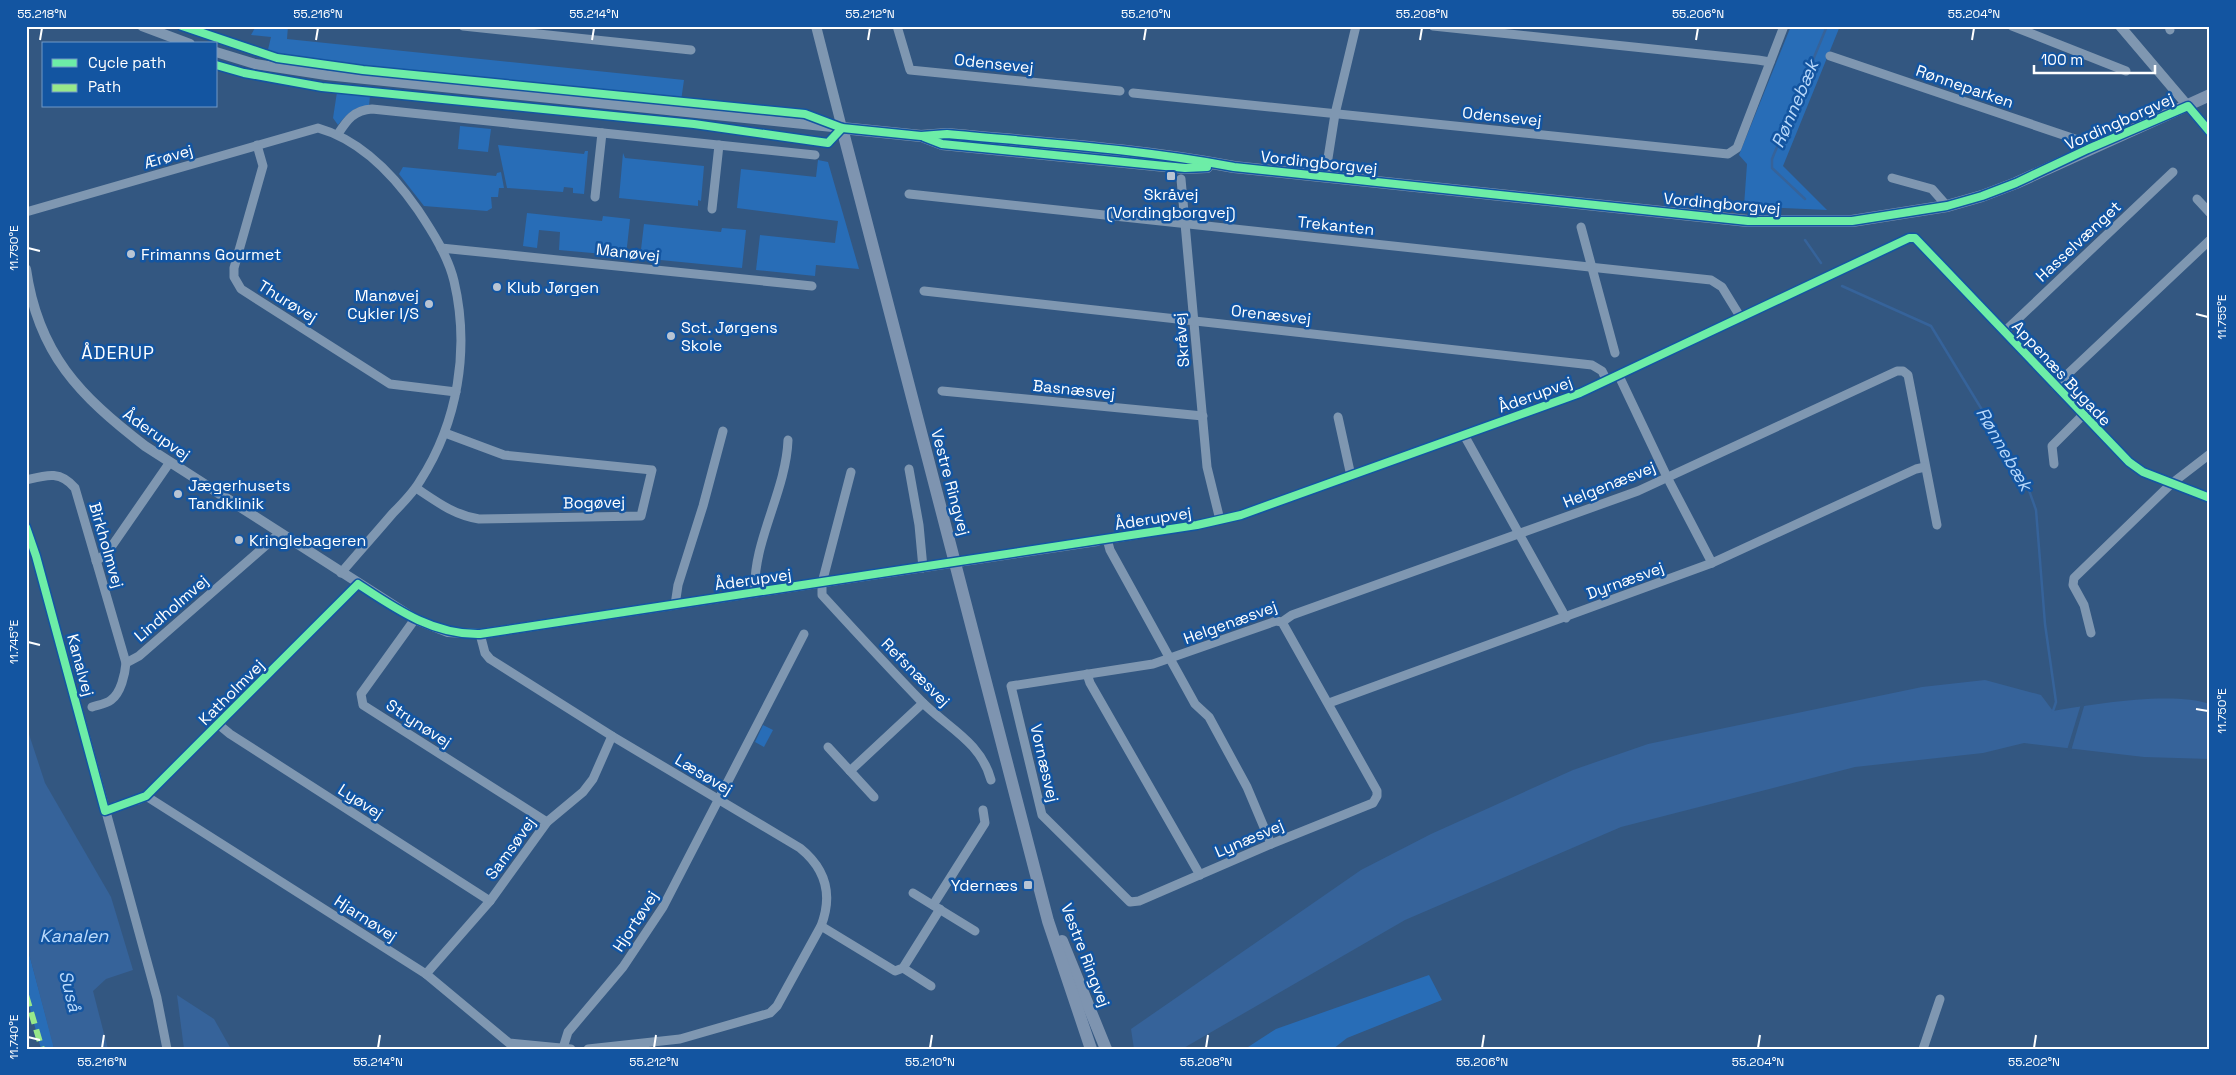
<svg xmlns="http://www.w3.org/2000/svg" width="2236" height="1075" font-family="'Space Grotesk',sans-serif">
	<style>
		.green { fill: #286db7 }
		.water { fill: #36639a }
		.pier { fill: #335781 }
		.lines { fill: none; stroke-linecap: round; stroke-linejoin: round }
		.stream { stroke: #36639a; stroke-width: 2.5 }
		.minor { stroke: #7f97b1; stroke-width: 9 }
		.tertiary { stroke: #7f97b1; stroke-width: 10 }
		.primary { stroke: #7e94b0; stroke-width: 12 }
		.quiet { stroke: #98e88a; stroke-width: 6; stroke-dasharray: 12 6; stroke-linecap: butt }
		.cycleway-casing { stroke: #1355a1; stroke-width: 11 }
		.cycleway { stroke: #6deda7; stroke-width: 8 }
		.ticks { fill: none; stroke: #fff; stroke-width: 2 }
		.poi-dot { fill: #b8c4d3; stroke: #1355a1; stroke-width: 2 }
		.labels { text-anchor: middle; stroke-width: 5; stroke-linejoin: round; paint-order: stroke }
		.street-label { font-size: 16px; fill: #fff; stroke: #1355a1 }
		.poi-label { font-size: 16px; fill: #fff; stroke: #1355a1; text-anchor: start }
		.water-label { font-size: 18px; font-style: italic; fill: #b9d9fb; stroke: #1355a1 }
		.neighbourhood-label { font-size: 18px; letter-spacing: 1px; fill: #fff; stroke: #1355a1 }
		.neatline { fill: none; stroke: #fff; stroke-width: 2 }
		.ticks-label { font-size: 12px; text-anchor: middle; fill: #fff }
	</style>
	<rect width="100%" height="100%" fill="#335781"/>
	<g class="green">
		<path d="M 256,26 L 288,26 L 287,39 L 684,80 L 681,101 L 278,57 L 267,54 L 271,37 L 251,35 Z"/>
		<path d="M 1791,26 L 1840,26 L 1783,166 L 1827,210 L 1744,206 L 1747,164 L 1739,155 Z"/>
		<path d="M 337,92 L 370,96 L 369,106 C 354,106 347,114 338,125 L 333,118 Z"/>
		<path d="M 460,126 L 491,129 L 488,152 L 458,149 Z"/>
		<path d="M 498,145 L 584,154 L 585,151 L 588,151 L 584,194 L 573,193 L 573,188 L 564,187 L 563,192 L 507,188 Z"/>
		<path d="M 623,153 L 625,158 L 704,166 L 701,201 L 698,200 L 698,206 L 619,198 Z"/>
		<path d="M 818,160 L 828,162 L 859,269 L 816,265 L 815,276 L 756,270 L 760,235 L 835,243 L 838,221 L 737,208 L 741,169 L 816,177 Z"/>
		<path d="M 403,167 L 496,176 L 497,173 L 501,172 L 504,188 L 499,188 L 498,197 L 491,197 L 492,208 L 487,211 L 424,206 L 399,174 Z"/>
		<path d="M 527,213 L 602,221 L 603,216 L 630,219 L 626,256 L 559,250 L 560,232 L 539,230 L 537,248 L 523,246 Z"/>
		<path d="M 644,224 L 721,232 L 722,228 L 746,230 L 742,268 L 640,258 Z"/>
		<path d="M 763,725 L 773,730 L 764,747 L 755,742 Z"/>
		<path d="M 26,942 L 53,1043 L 54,1049 L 41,1049 L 26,994 Z"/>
		<path d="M 1429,975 L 1442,1000 L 1347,1038 L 1333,1049 L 1245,1049 L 1276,1029 Z"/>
	</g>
	<g class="water">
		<path d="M 1985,680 L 2041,695 L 2053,711 C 2094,704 2172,691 2210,704 L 2210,759 L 2144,757 L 2024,743 L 1983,753 L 1855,767 L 1621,827 L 1405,920 L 1182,1049 L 1134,1049 L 1131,1029 L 1361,870 L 1431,834 L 1573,770 L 1648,744 L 1922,687 Z"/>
		<path d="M 26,725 L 45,783 L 111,897 L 133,970 L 106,979 L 93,991 L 108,1049 L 54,1049 L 26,942 Z"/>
		<path d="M 177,995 L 214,1019 L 231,1049 L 184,1049 Z"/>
	</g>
	<path class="pier" d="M 2085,703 L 2071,751 L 2067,750 L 2081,704 Z"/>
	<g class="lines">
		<g class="stream">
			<path d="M 1805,199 L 1772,168 L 1772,159 L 1827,26"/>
			<path d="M 1805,240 L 1821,263"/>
			<path d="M 1842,286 L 1931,326 L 2026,482 L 2036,510 L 2045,624 L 2056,702 L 2053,711"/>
		</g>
		<g class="minor">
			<path d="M 463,26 L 691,50"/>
			<path d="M 897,26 L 910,70 L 1120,91"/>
			<path d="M 1433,26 L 1758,60 L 1770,62"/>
			<path d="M 2012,26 L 2126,71"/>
			<path d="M 2169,26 L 2170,30"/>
			<path d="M 1830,56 L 2078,140 L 2088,149"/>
			<path d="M 1133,93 L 1728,154 L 1737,148 L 1784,26"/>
			<path d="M 338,134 C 347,120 354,110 372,109 L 815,155"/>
			<path d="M 257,145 L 263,166 L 234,268 L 234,277 L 241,289 L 390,384 L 456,392"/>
			<path d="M 1325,177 L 1335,114 L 1356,26"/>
			<path d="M 1892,178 L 1932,189 L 1947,206"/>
			<path d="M 1181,179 L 1207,467 L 1220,520"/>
			<path d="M 909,194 L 1711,280 L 1722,287 L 1741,318"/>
			<path d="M 595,197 L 602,133"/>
			<path d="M 2197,199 L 2210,213"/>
			<path d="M 712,209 L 719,145"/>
			<path d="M 26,212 L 318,128 C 361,140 393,174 418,210 C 432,231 448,256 454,281 C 470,349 458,422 420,481 C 413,493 403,503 393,513 C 376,533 358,553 341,573"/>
			<path d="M 1581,227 L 1615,353"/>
			<path d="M 441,248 L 812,286"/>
			<path d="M 924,291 L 1592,365 L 1602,371 L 1607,381"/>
			<path d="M 2004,332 L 2173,172"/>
			<path d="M 1619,376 L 1667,477 L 1712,563"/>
			<path d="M 2055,386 L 2210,240"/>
			<path d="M 942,391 L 1203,416"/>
			<path d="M 1338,417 L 1351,476"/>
			<path d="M 1464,435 L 1566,618"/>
			<path d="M 2054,464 L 2052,446 L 2083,415"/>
			<path d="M 909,469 L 919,525 L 923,568"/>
			<path d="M 851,472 L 822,583 L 822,595 C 855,631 888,667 922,702 C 948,728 981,742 991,780"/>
			<path d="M 26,480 C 46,475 60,470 75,488 L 126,663"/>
			<path d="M 416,488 C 437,502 454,515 479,519 L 641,516 L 652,470 L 504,455 L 445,433"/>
			<path d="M 26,527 L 36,556 L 157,998 L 167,1049"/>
			<path d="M 1107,539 L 1110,550 L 1195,704 L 1209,717 L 1247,787 L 1271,844"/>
			<path d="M 1097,541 L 1197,525 L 1241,515 L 1580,393 L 1909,238 L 1915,238 L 2129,462 L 2143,472 L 2210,498"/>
			<path d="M 96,561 L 107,553 L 170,462"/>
			<path d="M 755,593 C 752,542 786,492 788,440"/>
			<path d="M 675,605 L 678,585 L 703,506 L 723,431"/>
			<path d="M 415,619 L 361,694 L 363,705 L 547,822"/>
			<path d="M 1282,622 L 1377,791 L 1377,796 L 1373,803 L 1271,844 L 1139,901 L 1130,902 L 1042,815 L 1011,686 L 1153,664 L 1276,621 L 1282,622 L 1292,615 L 1638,491 L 1897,371 L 1903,371 L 1908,375 L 1937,525"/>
			<path d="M 2091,633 L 2084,605 L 2073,585 L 2074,578 L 2171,484 L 2210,454"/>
			<path d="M 480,634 L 485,653 L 490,659 L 612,736 L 800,848 C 826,869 833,895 821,926 L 777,1006 L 770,1013 L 680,1039 L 588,1049"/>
			<path d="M 1087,674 L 1090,683 L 1200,875"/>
			<path d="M 1329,703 L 1712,563 L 1916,469 L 1925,467"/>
			<path d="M 92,707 C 98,705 106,704 111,700 C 121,693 125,674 126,663 L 139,656 L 280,533"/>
			<path d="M 218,724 L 230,734 L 490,901"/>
			<path d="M 828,747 L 874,797"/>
			<path d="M 850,771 L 923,703"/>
			<path d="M 146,796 L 426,974 L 509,1043 L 571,1049"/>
			<path d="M 116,806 L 138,800 L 146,796 L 358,584"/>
			<path d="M 913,893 L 975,931"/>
			<path d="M 933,905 L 985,823 L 983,810"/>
			<path d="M 821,926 L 895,971 L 903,968 L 940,909"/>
			<path d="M 903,968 L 931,986"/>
			<path d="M 426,974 L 490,901 L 547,822 L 583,792 L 593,779 L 612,736"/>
			<path d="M 563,1048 L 568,1032 L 623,967 L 663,907 L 804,634"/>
			<path d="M 1923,1049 L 1940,999"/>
		</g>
		<g class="tertiary">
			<path d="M 142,26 L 190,44"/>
			<path d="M 2120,26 L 2210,132"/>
			<path d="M 216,52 L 255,64 L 326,75 L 842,128 L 816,26"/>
			<path d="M 26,269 C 38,354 80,396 145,446 L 415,619 L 448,632 L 480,634 L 1097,541"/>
		</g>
		<g class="primary">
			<path d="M 924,137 L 942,144 L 1185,168 L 1207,167"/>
			<path d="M 1062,941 L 1106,1049"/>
			<path d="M 1091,1049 L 1048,921 L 842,128 L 921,136 L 947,134 C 1042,143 1139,149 1234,167 L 1748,221 L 1852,221 L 1947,206 L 1982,196 L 2016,183 L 2210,95"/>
		</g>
		<path class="quiet" d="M 26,995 L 42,1049"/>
		<g class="cycleway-casing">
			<g id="cycleway">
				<path d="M 182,26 L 277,58 L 363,70 L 805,114 L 842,128 L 921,136 L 947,134 C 1042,143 1139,149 1234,167 L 1748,221 L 1852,221 L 1947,206 L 1982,196 L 2016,183 L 2088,149 L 2188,106 L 2210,132"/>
				<path d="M 216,65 L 244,73 L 322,87 L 694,124 L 828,143 L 842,128"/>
				<path d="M 924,137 L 942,144 L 1185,168 L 1207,167"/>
				<path d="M 26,527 L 36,556 L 105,811 L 146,796 L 358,584 C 396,609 433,635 480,634 L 1197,525 L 1241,515 L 1580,393 L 1909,238 L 1915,238 L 2129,462 L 2143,472 L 2210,498"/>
			</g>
		</g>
		<use href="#cycleway" class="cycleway"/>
	</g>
	<path class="ticks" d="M 40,40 L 42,28M 316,40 L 318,28M 592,40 L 594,28M 868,40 L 870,28M 1144,40 L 1146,28M 1420,40 L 1422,28M 1696,40 L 1698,28M 1972,40 L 1974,28M 28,248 L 40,251M 2196,314 L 2208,317M 28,642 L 40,645M 2196,709 L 2208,711M 28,1037 L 40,1040M 102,1048 L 104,1035M 378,1048 L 380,1035M 654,1048 L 656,1035M 930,1048 L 932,1035M 1206,1048 L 1208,1035M 1482,1048 L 1484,1035M 1758,1048 L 1760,1035M 2034,1048 L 2036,1035"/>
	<g class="poi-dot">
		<rect x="1166" y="171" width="10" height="10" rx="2.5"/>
		<circle cx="131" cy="254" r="5"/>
		<circle cx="497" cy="287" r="5"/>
		<circle cx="429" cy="304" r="5"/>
		<circle cx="671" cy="336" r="5"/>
		<circle cx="178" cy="494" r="5"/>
		<circle cx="239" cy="540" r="5"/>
		<rect x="1023" y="880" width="10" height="10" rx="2.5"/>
	</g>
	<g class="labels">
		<g class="street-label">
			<text transform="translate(994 63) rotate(6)" y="6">Odensevej</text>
			<text transform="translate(1965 86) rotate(19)" y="6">Rønneparken</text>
			<text transform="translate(1502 116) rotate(6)" y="6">Odensevej</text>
			<text transform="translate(2119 121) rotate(-24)" y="6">Vordingborgvej</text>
			<text transform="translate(168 156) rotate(-16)" y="6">Ærøvej</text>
			<text transform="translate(1319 162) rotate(6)" y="6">Vordingborgvej</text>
			<text transform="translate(1722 203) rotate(5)" y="6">Vordingborgvej</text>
			<text transform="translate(1336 225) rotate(6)" y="6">Trekanten</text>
			<text transform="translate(2078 241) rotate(-43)" y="6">Hasselvænget</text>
			<text transform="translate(628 252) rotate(6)" y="6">Manøvej</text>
			<text transform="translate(288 301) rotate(32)" y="6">Thurøvej</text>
			<text transform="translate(1271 314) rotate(6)" y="6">Orenæsvej</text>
			<text transform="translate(1181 340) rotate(-95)" y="6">Skråvej</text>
			<text transform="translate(2062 373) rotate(47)" y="6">Appenæs Bygade</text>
			<text transform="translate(1074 389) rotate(6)" y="6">Basnæsvej</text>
			<text transform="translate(1535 394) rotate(-20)" y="6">Åderupvej</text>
			<text transform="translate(157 434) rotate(35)" y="6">Åderupvej</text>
			<text transform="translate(951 482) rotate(75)" y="6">Vestre Ringvej</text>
			<text transform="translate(1609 484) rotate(-22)" y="6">Helgenæsvej</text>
			<text transform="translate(594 502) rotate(-1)" y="6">Bogøvej</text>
			<text transform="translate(1153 518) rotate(-9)" y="6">Åderupvej</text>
			<text transform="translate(107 545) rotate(74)" y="6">Birkholmvej</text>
			<text transform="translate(753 579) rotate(-8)" y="6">Åderupvej</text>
			<text transform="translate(1625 580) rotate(-20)" y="6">Dyrnæsvej</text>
			<text transform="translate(171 608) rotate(-41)" y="6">Lindholmvej</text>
			<text transform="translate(1230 622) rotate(-20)" y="6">Helgenæsvej</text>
			<text transform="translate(81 665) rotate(75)" y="6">Kanalvej</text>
			<text transform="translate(916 672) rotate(45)" y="6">Refsnæsvej</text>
			<text transform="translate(231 692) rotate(-45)" y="6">Katholmvej</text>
			<text transform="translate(419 723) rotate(33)" y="6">Strynøvej</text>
			<text transform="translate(1045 763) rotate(77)" y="6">Vornæsvej</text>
			<text transform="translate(704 774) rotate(31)" y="6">Læsøvej</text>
			<text transform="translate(361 801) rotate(33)" y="6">Lyøvej</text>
			<text transform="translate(1249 838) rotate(-23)" y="6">Lynæsvej</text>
			<text transform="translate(510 848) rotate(-54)" y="6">Samsøvej</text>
			<text transform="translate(366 918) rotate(33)" y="6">Hjarnøvej</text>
			<text transform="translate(635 921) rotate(-57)" y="6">Hjortøvej</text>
			<text transform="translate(1086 955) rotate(69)" y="6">Vestre Ringvej</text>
		</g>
		<g class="poi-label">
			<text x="1171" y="200" text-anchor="middle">Skråvej<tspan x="1171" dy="18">(Vordingborgvej)</tspan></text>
			<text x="141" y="260">Frimanns Gourmet</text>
			<text x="507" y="293">Klub Jørgen</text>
			<text x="419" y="301" text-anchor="end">Manøvej<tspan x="419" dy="18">Cykler I/S</tspan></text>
			<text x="681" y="333">Sct. Jørgens<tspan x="681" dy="18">Skole</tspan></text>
			<text x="188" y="491">Jægerhusets<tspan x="188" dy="18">Tandklinik</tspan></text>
			<text x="249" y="546">Kringlebageren</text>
			<text x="1018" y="891" text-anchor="end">Ydernæs</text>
		</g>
		<g class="water-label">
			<text transform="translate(1795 104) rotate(-67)" y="6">Rønnebæk</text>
			<text transform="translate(2004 449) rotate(60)" y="6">Rønnebæk</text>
			<text x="74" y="942">Kanalen</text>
			<text transform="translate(70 991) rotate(76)" y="6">Suså</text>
		</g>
		<g class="neighbourhood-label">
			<text x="118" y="359">ÅDERUP</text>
		</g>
	</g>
	<rect width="2236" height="1075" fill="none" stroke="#1355a1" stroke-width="55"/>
	<rect x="42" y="42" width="175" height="65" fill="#1355a1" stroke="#7199c7"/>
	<rect x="52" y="59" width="25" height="8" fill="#6deda7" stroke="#7199c7"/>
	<text x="88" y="68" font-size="15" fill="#ffffff">Cycle path</text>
	<rect x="52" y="84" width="25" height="8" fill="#98e88a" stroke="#7199c7"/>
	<text x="88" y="92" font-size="15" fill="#ffffff">Path</text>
	<path d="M2034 65v8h121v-8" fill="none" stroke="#ffffff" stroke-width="2.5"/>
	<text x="2041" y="65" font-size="15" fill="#ffffff" stroke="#1355a1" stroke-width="4" paint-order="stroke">100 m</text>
	<rect x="28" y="28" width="2180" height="1020" class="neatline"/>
	<g class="ticks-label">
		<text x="42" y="18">55.218°N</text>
		<text x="318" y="18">55.216°N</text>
		<text x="594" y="18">55.214°N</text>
		<text x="870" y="18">55.212°N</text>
		<text x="1146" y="18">55.210°N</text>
		<text x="1422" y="18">55.208°N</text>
		<text x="1698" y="18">55.206°N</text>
		<text x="1974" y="18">55.204°N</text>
		<text transform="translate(14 248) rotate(-90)" y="4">11.750°E</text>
		<text transform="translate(2222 317) rotate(-90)" y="4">11.755°E</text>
		<text transform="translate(14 642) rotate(-90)" y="4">11.745°E</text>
		<text transform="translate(2222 711) rotate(-90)" y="4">11.750°E</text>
		<text transform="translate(14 1037) rotate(-90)" y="4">11.740°E</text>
		<text x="102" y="1066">55.216°N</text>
		<text x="378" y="1066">55.214°N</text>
		<text x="654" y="1066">55.212°N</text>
		<text x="930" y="1066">55.210°N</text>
		<text x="1206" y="1066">55.208°N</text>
		<text x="1482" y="1066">55.206°N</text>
		<text x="1758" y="1066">55.204°N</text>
		<text x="2034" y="1066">55.202°N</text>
	</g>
</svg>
